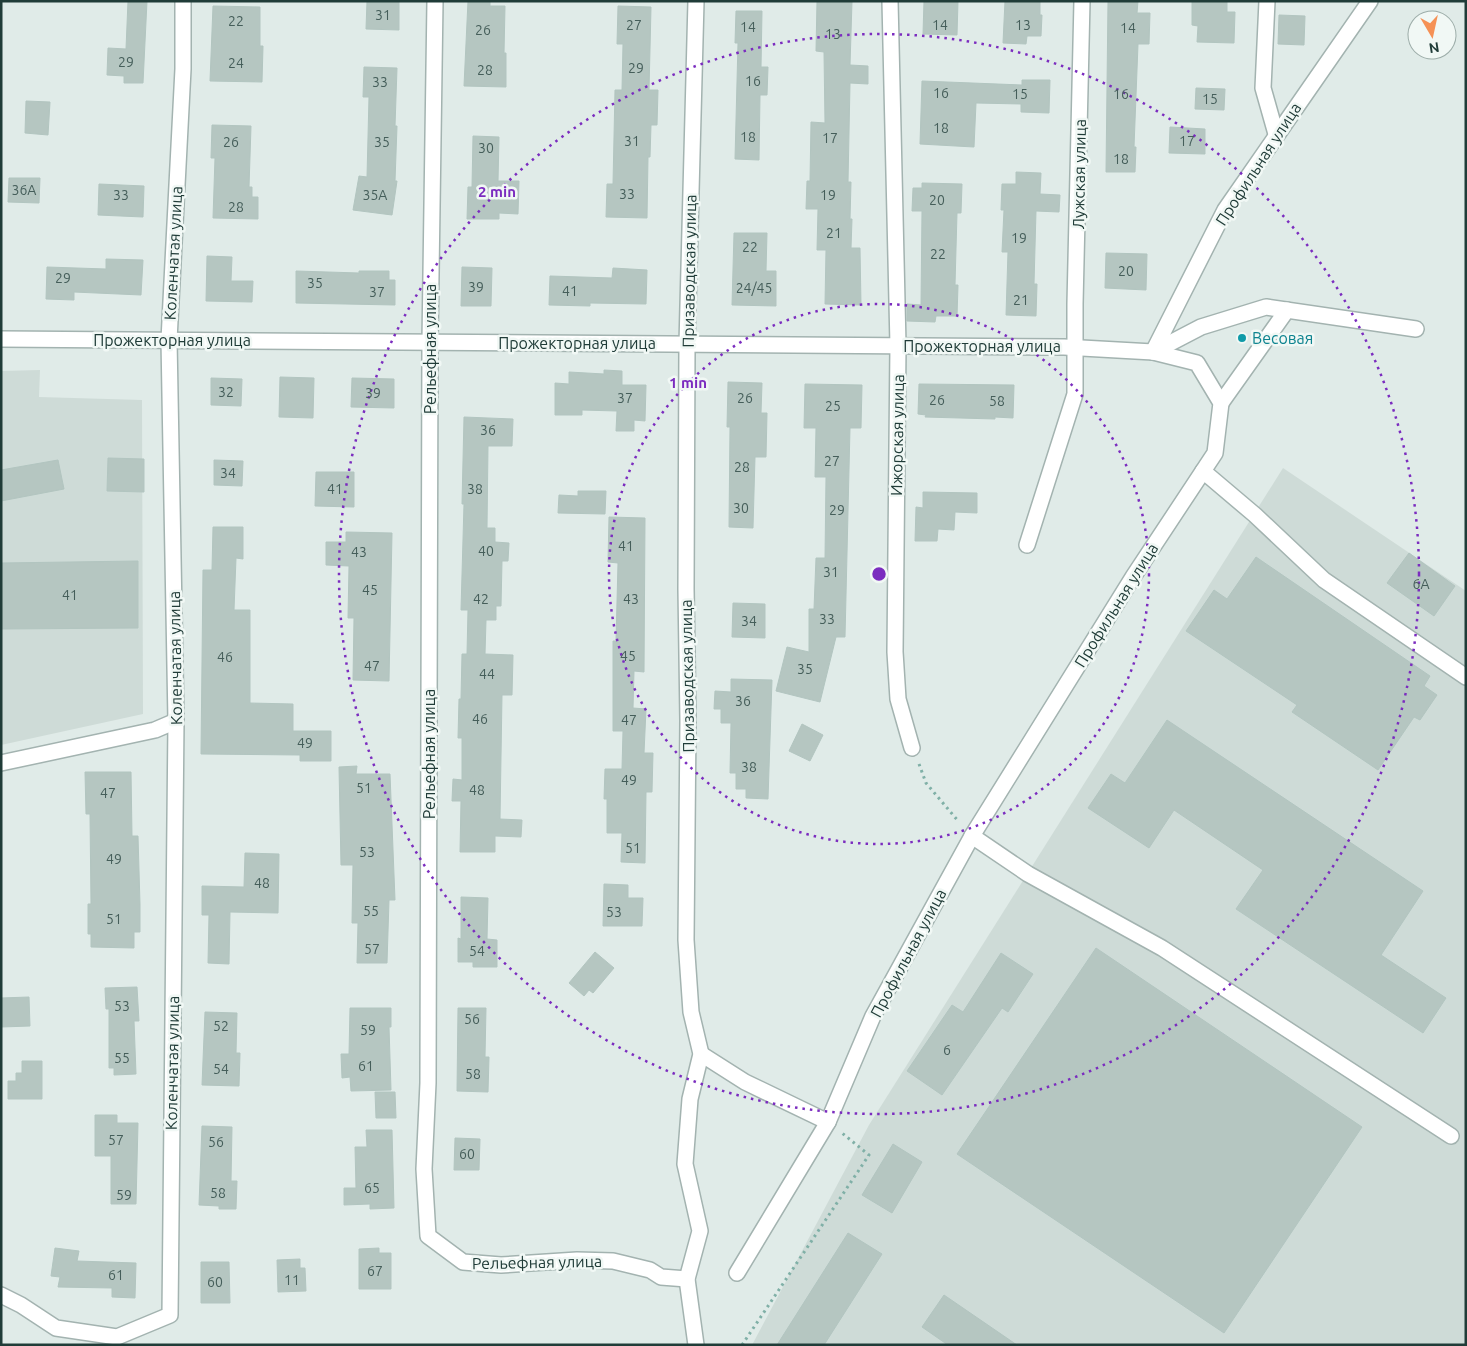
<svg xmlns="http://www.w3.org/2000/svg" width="1467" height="1346" font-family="Ubuntu,sans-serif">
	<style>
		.built { fill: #cedbd7 }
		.building { fill: #b5c6c1; stroke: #b2c5c0 }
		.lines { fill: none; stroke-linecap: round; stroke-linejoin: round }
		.minor-casing { stroke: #a3b3b0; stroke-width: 18 }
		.path { stroke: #80b0a7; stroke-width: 3; stroke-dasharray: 2.5 4; stroke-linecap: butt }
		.minor { stroke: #fff; stroke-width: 15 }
		.ring { fill: none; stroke: #7b2cbf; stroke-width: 2.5; stroke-dasharray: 2.5 5 }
		.culture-dot { fill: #0f9aa8; stroke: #f1f8f5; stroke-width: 2 }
		.labels { text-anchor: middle; stroke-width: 5; stroke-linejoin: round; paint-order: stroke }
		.number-label { font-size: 14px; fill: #455e5a }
		.street-label { font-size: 16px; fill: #203c38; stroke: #f1f8f5 }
		.culture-label { font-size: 16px; fill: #0d838f; stroke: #f1f8f5; text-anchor: start }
		.centre { fill: #7b2cbf; stroke: #f1f8f5; stroke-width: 2.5 }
		.ring-label { font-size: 15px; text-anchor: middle; font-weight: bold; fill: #7b2cbf; stroke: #f1f8f5; stroke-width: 5; stroke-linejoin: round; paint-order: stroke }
	</style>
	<rect width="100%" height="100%" fill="#e0ebe8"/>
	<g class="built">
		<path d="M 40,370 L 39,397 L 142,400 L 143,714 L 1,745 L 1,371 Z"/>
		<path d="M 1283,468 L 1466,591 L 1466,1345 L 752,1345 L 869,1125 Z"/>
	</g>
	<g class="building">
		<path d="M 128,1 L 147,1 L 143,83 L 124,83 L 124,76 L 107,75 L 108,48 L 126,49 Z"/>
		<path d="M 367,1 L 399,1 L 399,30 L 366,29 Z"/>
		<path d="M 468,1 L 490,1 L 490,6 L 505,6 L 504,53 L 506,53 L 506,87 L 464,86 Z"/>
		<path d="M 817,1 L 852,1 L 850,65 L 868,66 L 868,84 L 850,83 L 848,182 L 851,182 L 850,219 L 852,219 L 851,248 L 860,248 L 861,305 L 825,304 L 826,250 L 817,250 L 818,209 L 806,209 L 807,181 L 810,181 L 811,122 L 825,123 L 824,52 L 816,51 Z"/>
		<path d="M 924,1 L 958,1 L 957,35 L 923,34 Z"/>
		<path d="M 1005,1 L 1040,1 L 1040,15 L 1042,15 L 1041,36 L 1027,36 L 1026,44 L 1003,43 Z"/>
		<path d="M 1108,1 L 1138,1 L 1137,13 L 1150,13 L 1149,44 L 1138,44 L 1134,147 L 1136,147 L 1135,172 L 1106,172 Z"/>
		<path d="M 1192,1 L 1227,1 L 1227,12 L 1235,12 L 1234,43 L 1197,42 L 1198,26 L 1192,25 Z"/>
		<path d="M 213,6 L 260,7 L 260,46 L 263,46 L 262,82 L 210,81 Z"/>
		<path d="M 618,6 L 651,7 L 649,90 L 658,90 L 657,125 L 651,125 L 650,157 L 648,157 L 647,218 L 606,217 L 607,184 L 613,184 L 615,90 L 622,90 L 623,44 L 617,44 Z"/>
		<path d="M 736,11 L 762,11 L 761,67 L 768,67 L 767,95 L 760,95 L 759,160 L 735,159 L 738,43 L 735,43 Z"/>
		<path d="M 1279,15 L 1305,16 L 1304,45 L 1278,44 Z"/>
		<path d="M 364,67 L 397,68 L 395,126 L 397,126 L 395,181 L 397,181 L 392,215 L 353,210 L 359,176 L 367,177 L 369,97 L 363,97 Z"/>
		<path d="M 1022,80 L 1050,80 L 1049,113 L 1021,112 L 1021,104 L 976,103 L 974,147 L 920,144 L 922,81 L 1022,85 Z"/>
		<path d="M 1196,88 L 1225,89 L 1224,110 L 1195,109 Z"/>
		<path d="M 26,101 L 50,102 L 48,135 L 25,133 Z"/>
		<path d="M 212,125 L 251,126 L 249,187 L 252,187 L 252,197 L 258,197 L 258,219 L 213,218 L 215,158 L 211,158 Z"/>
		<path d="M 1170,127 L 1205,129 L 1205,154 L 1169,153 Z"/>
		<path d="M 473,136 L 499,137 L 498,181 L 519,181 L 518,214 L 499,213 L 499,219 L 467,219 L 468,187 L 472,187 Z"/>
		<path d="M 1016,172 L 1041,173 L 1040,194 L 1060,195 L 1059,212 L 1036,211 L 1034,284 L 1037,284 L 1036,316 L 1006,315 L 1008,252 L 1002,252 L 1004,210 L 1001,210 L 1002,184 L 1016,184 Z"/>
		<path d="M 9,178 L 40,178 L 39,203 L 8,202 Z"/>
		<path d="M 922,183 L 962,184 L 961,213 L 957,213 L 955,285 L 958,285 L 957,316 L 936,316 L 935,322 L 907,321 L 907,304 L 921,305 L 922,211 L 912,211 L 913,188 L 922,188 Z"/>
		<path d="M 99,184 L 144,186 L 143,217 L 98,215 Z"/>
		<path d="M 734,233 L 767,233 L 766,271 L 776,271 L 776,306 L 732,305 Z"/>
		<path d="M 1106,253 L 1147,254 L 1146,290 L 1105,288 Z"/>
		<path d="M 207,256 L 232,257 L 231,281 L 253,281 L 252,302 L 206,301 Z"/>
		<path d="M 106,259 L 143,260 L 141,295 L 74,292 L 74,300 L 46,299 L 47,267 L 106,269 Z"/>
		<path d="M 462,267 L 492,268 L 491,306 L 461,306 Z"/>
		<path d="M 613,268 L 647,270 L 646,304 L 590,303 L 590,306 L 549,305 L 550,276 L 612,278 Z"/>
		<path d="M 296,271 L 359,273 L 359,271 L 389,271 L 389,280 L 395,280 L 395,305 L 296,303 Z"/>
		<path d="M 604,370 L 622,371 L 622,385 L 646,385 L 645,421 L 634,420 L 634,431 L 616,431 L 617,411 L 582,410 L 582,415 L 555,415 L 555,383 L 569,384 L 569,372 L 604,374 Z"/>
		<path d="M 280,377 L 314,378 L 313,418 L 279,417 Z"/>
		<path d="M 211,378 L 242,379 L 241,406 L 211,405 Z"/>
		<path d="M 352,378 L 394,379 L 394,408 L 351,407 Z"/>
		<path d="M 728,382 L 762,383 L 761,413 L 767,413 L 766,457 L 755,457 L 753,528 L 729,527 L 730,427 L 727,427 Z"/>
		<path d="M 805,384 L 862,385 L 861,428 L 850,428 L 845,637 L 836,637 L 820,702 L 776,691 L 787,647 L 809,652 L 809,609 L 814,609 L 816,558 L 825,558 L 826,477 L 815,477 L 816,428 L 804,428 Z"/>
		<path d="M 919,384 L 1014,385 L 1013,418 L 995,417 L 995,419 L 925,417 L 926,415 L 918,414 Z"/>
		<path d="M 464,417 L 513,419 L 512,446 L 488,446 L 487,528 L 495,528 L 495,542 L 509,543 L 508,561 L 502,561 L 501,606 L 496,606 L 496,620 L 486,620 L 485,654 L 513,655 L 512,695 L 502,695 L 500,819 L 522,820 L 521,837 L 495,836 L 495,852 L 460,852 L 461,801 L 452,801 L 453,779 L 462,780 L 462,738 L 458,738 L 459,699 L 461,699 L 462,654 L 467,654 L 468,610 L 461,610 L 464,504 L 462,504 Z"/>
		<path d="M 108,458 L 144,459 L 144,492 L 107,491 Z"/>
		<path d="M 58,460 L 64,489 L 1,501 L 1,470 Z"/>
		<path d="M 214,460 L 243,461 L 242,486 L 214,485 Z"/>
		<path d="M 316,472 L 354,472 L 354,507 L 315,506 Z"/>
		<path d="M 578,491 L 606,491 L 605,514 L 558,513 L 559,495 L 578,496 Z"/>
		<path d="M 923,492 L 977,493 L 977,513 L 955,512 L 954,530 L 938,529 L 937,541 L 915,541 L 916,507 L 923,508 Z"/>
		<path d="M 609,517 L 645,518 L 644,672 L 634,671 L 633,708 L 646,709 L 644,753 L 653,753 L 652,792 L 646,792 L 645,863 L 621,862 L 622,833 L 607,833 L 607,799 L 604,799 L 605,769 L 622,769 L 623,731 L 613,731 L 613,641 L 616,641 L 618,563 L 608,562 Z"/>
		<path d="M 213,527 L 243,527 L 243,559 L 236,558 L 234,610 L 250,610 L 250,703 L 293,704 L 293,731 L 331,731 L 331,761 L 300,761 L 300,755 L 201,754 L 203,570 L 212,570 Z"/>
		<path d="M 346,532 L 392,533 L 389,681 L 353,680 L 354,618 L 348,618 L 349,566 L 326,565 L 326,542 L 346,542 Z"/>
		<path d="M 1409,553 L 1455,586 L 1434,616 L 1387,583 Z"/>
		<path d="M 1256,557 L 1430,676 L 1424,686 L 1437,695 L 1420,720 L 1414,717 L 1378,770 L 1292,712 L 1297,705 L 1186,631 L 1214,590 L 1227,599 Z"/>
		<path d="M 138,561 L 138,628 L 1,629 L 1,563 Z"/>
		<path d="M 733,603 L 765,604 L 765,638 L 732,637 Z"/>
		<path d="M 731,679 L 772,680 L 768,799 L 746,798 L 746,789 L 736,789 L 736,773 L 730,773 L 731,723 L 721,723 L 721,709 L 714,709 L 715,691 L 731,692 Z"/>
		<path d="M 1167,720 L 1423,891 L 1381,955 L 1446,998 L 1423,1033 L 1236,909 L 1263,870 L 1174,810 L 1149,848 L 1088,808 L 1111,774 L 1125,783 Z"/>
		<path d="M 802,724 L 823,735 L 810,761 L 789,751 Z"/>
		<path d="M 357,766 L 356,774 L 390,774 L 395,900 L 389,900 L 387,963 L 357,963 L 358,923 L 352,923 L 353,865 L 341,865 L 339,767 Z"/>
		<path d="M 85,772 L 131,772 L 132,836 L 138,836 L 140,905 L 140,932 L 134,932 L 134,948 L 91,947 L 91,934 L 88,934 L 88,904 L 91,904 L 90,814 L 86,814 Z"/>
		<path d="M 245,853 L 279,854 L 278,913 L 230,912 L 229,964 L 208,963 L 209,915 L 202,915 L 202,886 L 244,887 Z"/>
		<path d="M 604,884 L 628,885 L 628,898 L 643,898 L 642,926 L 603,926 Z"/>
		<path d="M 461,897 L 488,898 L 487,939 L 497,940 L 497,967 L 473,967 L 473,962 L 458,962 L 458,938 L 461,939 Z"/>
		<path d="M 1096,948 L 1362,1127 L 1224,1333 L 957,1154 Z"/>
		<path d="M 595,952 L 614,968 L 593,993 L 589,990 L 584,996 L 569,983 Z"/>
		<path d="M 1001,953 L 1033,974 L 1008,1012 L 1002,1008 L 942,1095 L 907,1071 L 952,1005 L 963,1012 Z"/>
		<path d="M 137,987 L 139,1021 L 134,1021 L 136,1074 L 114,1075 L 114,1068 L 109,1068 L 109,1009 L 106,1009 L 105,988 Z"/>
		<path d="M 29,997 L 30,1026 L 1,1027 L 1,998 Z"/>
		<path d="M 350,1008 L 391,1008 L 391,1027 L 389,1027 L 391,1090 L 351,1091 L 350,1077 L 342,1078 L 341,1054 L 349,1054 Z"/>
		<path d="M 458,1008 L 486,1008 L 485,1057 L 489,1057 L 488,1092 L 457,1091 Z"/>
		<path d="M 205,1012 L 237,1013 L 236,1053 L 240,1053 L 239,1086 L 202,1085 Z"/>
		<path d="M 22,1061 L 42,1061 L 42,1099 L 8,1099 L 8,1081 L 16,1081 L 16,1073 L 22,1073 Z"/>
		<path d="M 375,1092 L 395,1092 L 396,1118 L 376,1118 Z"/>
		<path d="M 95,1115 L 117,1115 L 117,1123 L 138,1123 L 136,1204 L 111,1204 L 111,1156 L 95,1156 Z"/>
		<path d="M 202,1126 L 232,1127 L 231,1181 L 237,1181 L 236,1209 L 219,1209 L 219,1206 L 199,1205 Z"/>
		<path d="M 366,1130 L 392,1130 L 394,1208 L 370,1209 L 370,1204 L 344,1205 L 344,1188 L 356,1188 L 355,1147 L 367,1147 Z"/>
		<path d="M 455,1138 L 480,1139 L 479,1170 L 454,1170 Z"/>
		<path d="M 893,1144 L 922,1162 L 892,1213 L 862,1195 Z"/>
		<path d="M 848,1233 L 882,1254 L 824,1345 L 777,1345 Z"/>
		<path d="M 55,1248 L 79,1251 L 77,1261 L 136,1263 L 135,1298 L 112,1297 L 112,1288 L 58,1287 L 60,1277 L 51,1276 Z"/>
		<path d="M 379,1248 L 379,1253 L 391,1253 L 391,1289 L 359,1289 L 359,1249 Z"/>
		<path d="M 300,1259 L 300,1268 L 305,1268 L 306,1291 L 278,1292 L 277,1260 Z"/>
		<path d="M 201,1262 L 229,1262 L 230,1303 L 201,1303 Z"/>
		<path d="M 944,1295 L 1017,1345 L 948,1345 L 922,1327 Z"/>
	</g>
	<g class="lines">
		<g class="minor-casing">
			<g id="minor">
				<path d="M 435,1 L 430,342 L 428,1083 L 424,1169 L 428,1236 L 463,1262 L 501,1265 L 577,1260 L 613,1261 L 650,1270 L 661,1277 L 687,1279"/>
				<path d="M 890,1 L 898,345 L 895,652 L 898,699 L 912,748"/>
				<path d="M 1267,1 L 1263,88 L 1276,134"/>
				<path d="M 1,339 L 1064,347 L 1153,352 L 1197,363 L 1221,403 L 1215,453 L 1133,577 L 972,836 L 873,1016 L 828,1122 L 737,1273"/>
				<path d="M 1153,352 L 1225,210 L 1370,1"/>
				<path d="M 1153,352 L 1201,327 L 1266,307 L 1416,329"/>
				<path d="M 1221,403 L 1287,310"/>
				<path d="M 1203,471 L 1255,515 L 1324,580 L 1466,677"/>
				<path d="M 1027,545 L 1075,394 L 1075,304 L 1082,1"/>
				<path d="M 1,763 L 155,730 L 176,721"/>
				<path d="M 972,836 L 1028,874 L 1162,948 L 1451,1136"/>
				<path d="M 701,1054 L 745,1082 L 828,1122"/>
				<path d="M 1,1295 L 21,1305 L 56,1328 L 117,1337 L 170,1315 L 176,721 L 169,340 L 183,69 L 183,1"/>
				<path d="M 696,1345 L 687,1279 L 700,1231 L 685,1164 L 690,1099 L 701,1054 L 691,1012 L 686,940 L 688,721 L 686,589 L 687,344 L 696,1"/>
			</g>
		</g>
		<g class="path">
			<path d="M 919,764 L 926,783 L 959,822"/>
			<path d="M 742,1345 L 869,1155 L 842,1133"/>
		</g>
		<use href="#minor" class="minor"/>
	</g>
	<g class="ring">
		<circle cx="879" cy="574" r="270"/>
		<circle cx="879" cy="574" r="540"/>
	</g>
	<circle class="culture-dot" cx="1242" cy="338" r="5"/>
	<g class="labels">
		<g class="number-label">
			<text x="383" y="20">31</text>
			<text x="236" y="26">22</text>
			<text x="634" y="30">27</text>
			<text x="940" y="30">14</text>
			<text x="1023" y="30">13</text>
			<text x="748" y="32">14</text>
			<text x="1128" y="33">14</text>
			<text x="483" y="35">26</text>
			<text x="833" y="39">13</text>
			<text x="126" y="67">29</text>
			<text x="236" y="68">24</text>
			<text x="636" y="73">29</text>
			<text x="485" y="75">28</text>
			<text x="753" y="86">16</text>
			<text x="380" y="87">33</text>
			<text x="941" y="98">16</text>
			<text x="1020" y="99">15</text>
			<text x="1121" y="99">16</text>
			<text x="1210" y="104">15</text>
			<text x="941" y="133">18</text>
			<text x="748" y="142">18</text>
			<text x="830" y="143">17</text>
			<text x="632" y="146">31</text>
			<text x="1187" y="146">17</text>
			<text x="231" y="147">26</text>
			<text x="382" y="147">35</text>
			<text x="486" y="153">30</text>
			<text x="1121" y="164">18</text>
			<text x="24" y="195">36А</text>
			<text x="627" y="199">33</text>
			<text x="121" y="200">33</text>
			<text x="375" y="200">35А</text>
			<text x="828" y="200">19</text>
			<text x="937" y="205">20</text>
			<text x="236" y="212">28</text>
			<text x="834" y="238">21</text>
			<text x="1019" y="243">19</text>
			<text x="750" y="252">22</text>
			<text x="938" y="259">22</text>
			<text x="1126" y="276">20</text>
			<text x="63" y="283">29</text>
			<text x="315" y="288">35</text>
			<text x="476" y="292">39</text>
			<text x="754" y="293">24/45</text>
			<text x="570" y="296">41</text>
			<text x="377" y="297">37</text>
			<text x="1021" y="305">21</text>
			<text x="226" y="397">32</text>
			<text x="373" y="398">39</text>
			<text x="625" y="403">37</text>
			<text x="745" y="403">26</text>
			<text x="937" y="405">26</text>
			<text x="997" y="406">58</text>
			<text x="833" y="411">25</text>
			<text x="488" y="435">36</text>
			<text x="832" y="466">27</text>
			<text x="742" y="472">28</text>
			<text x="228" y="478">34</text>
			<text x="335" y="494">41</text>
			<text x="475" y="494">38</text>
			<text x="741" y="513">30</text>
			<text x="837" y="515">29</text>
			<text x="626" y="551">41</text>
			<text x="486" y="556">40</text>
			<text x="359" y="557">43</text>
			<text x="831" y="577">31</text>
			<text x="1421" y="589">6А</text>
			<text x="370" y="595">45</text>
			<text x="70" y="600">41</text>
			<text x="481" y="604">42</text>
			<text x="631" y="604">43</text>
			<text x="827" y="624">33</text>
			<text x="749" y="626">34</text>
			<text x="628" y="661">45</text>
			<text x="225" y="662">46</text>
			<text x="372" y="671">47</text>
			<text x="805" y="674">35</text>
			<text x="487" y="679">44</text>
			<text x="743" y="706">36</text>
			<text x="480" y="724">46</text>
			<text x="629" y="725">47</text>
			<text x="305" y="748">49</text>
			<text x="749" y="772">38</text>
			<text x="629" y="785">49</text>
			<text x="364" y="793">51</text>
			<text x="477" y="795">48</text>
			<text x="108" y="798">47</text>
			<text x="633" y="853">51</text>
			<text x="367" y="857">53</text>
			<text x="114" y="864">49</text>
			<text x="262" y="888">48</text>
			<text x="371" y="916">55</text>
			<text x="614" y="917">53</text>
			<text x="114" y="924">51</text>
			<text x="372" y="954">57</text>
			<text x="477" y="956">54</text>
			<text x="122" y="1011">53</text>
			<text x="472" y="1024">56</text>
			<text x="221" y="1031">52</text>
			<text x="368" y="1035">59</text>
			<text x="947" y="1055">6</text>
			<text x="122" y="1063">55</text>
			<text x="366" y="1071">61</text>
			<text x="221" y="1074">54</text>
			<text x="473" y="1079">58</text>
			<text x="116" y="1145">57</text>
			<text x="216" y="1147">56</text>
			<text x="467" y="1159">60</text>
			<text x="372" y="1193">65</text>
			<text x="218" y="1198">58</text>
			<text x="124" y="1200">59</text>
			<text x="375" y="1276">67</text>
			<text x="116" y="1280">61</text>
			<text x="292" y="1285">11</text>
			<text x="215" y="1287">60</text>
		</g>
		<g class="street-label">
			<text transform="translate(1258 164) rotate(-57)" y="6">Профильная улица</text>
			<text transform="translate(1079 174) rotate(-89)" y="6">Лужская улица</text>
			<text transform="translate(173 253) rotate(-87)" y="6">Коленчатая улица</text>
			<text transform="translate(689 271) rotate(-89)" y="6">Призаводская улица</text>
			<text x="172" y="346">Прожекторная улица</text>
			<text x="577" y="349">Прожекторная улица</text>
			<text x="982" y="352">Прожекторная улица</text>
			<text transform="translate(430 349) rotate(-90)" y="6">Рельефная улица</text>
			<text transform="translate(897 435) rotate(-89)" y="6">Ижорская улица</text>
			<text transform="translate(1116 605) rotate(-58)" y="6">Профильная улица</text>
			<text transform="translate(175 658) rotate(-91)" y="6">Коленчатая улица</text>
			<text transform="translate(687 676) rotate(-91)" y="6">Призаводская улица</text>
			<text transform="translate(429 754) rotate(-90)" y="6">Рельефная улица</text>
			<text transform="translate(908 953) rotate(-62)" y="6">Профильная улица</text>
			<text transform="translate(172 1063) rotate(-89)" y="6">Коленчатая улица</text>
			<text transform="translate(537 1262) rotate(-1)" y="6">Рельефная улица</text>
		</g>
		<g class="culture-label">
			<text x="1252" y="344">Весовая</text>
		</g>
	</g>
	<circle cx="879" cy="574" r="8" class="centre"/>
	<g class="ring-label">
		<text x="497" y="197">2 min</text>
		<text x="688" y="388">1 min</text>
	</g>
	<rect width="1467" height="1346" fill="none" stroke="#203c38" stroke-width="5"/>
	<g transform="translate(1432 35) rotate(171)"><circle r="24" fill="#f1f8f5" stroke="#9dada9"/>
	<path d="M0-4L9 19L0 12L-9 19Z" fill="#f59155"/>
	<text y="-8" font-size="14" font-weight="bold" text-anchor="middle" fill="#203c38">N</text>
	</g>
</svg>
